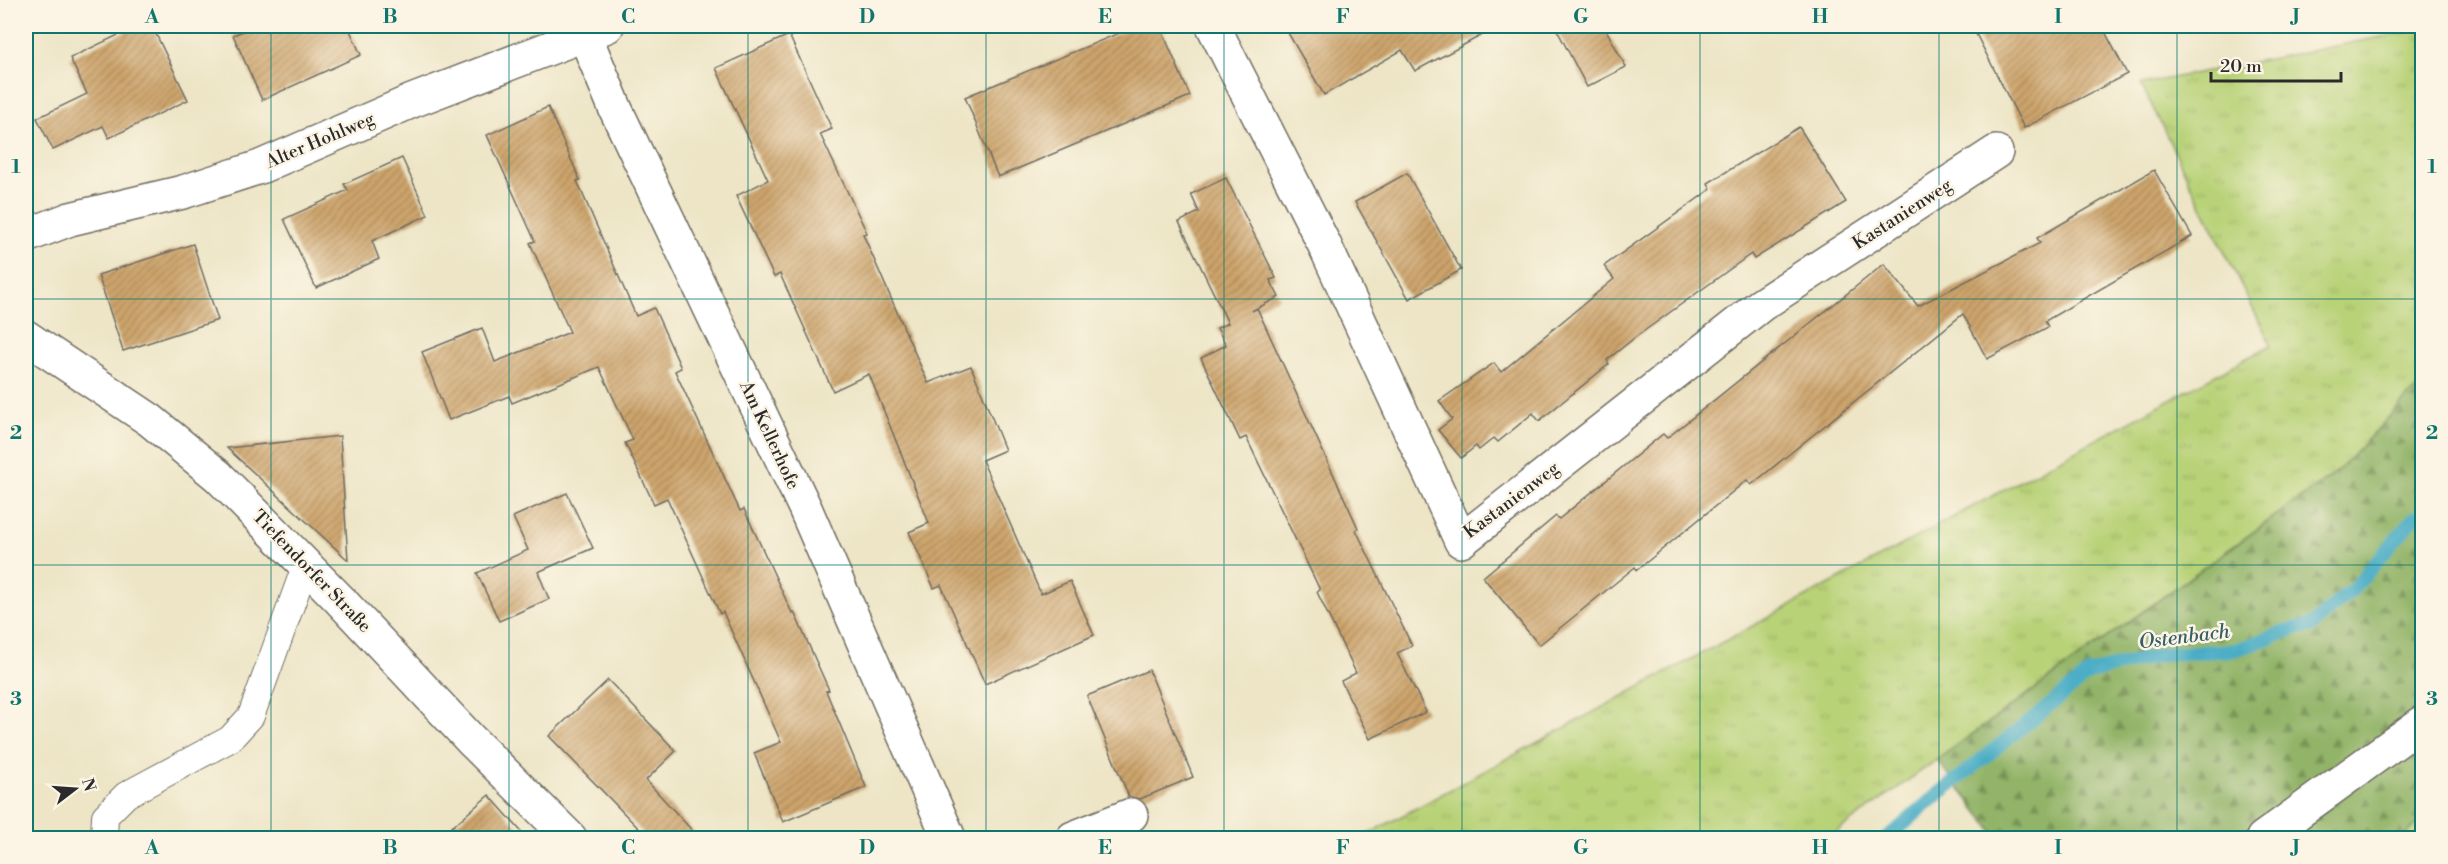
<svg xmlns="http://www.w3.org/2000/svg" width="2448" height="864" font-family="'Libre Bodoni',serif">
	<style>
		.grass { fill: url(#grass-tufts); stroke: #727e51; stroke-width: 1.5 }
		.forest { fill: url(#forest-firs); stroke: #5e704a; stroke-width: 1.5 }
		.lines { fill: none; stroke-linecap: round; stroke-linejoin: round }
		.stream { stroke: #44abc4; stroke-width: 14 }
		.building { fill: url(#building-hatch) }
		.service-casing { stroke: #6f6c61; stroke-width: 28 }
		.minor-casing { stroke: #6f6c61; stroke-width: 36 }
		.service { stroke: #fff; stroke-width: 26 }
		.minor { stroke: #fff; stroke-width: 33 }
		.grid { fill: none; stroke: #0f766e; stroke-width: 1.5; stroke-opacity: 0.55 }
		.labels { text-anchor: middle; stroke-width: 5; stroke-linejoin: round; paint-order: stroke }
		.street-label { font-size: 18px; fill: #2b2b2b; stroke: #fcf5e5 }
		.water-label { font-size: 20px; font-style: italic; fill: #355e68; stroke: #fcf5e5 }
		.neatline { fill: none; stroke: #0f766e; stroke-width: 2 }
		.grid-label { font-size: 20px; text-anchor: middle; font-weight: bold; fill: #0f766e }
	</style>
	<defs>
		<pattern id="grass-tufts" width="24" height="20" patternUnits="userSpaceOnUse" patternTransform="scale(1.5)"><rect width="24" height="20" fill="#b8d277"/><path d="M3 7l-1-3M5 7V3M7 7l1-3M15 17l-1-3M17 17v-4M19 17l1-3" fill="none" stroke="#9eb467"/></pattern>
		<pattern id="forest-firs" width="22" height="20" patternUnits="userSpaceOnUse" patternTransform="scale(1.5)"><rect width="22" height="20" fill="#92b468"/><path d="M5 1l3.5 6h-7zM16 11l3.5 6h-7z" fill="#779356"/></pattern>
		<pattern id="building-hatch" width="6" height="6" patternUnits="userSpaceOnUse" patternTransform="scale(1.5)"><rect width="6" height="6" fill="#cda46c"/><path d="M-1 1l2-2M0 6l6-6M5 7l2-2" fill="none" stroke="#a78659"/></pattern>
	</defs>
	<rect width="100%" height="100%" fill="#fcf5e5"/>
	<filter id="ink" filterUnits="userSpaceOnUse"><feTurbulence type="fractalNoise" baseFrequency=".0167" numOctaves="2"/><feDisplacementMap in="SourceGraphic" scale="12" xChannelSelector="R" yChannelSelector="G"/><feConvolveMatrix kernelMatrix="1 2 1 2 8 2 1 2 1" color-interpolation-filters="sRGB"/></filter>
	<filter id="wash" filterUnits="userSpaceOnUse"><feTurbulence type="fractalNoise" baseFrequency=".008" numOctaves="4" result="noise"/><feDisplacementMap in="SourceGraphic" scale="24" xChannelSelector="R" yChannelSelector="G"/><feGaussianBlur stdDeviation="1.35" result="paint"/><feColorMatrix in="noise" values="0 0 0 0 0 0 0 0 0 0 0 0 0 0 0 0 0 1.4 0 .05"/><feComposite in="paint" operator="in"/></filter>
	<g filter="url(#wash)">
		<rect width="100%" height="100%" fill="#ede5c6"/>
		<g class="grass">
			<path d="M 2422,29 L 2422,382 L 2338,471 L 1828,838 L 1361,838 L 2271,345 L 2141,84 Z"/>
			<path d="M 2422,820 L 2422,838 L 2402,838 Z"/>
		</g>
		<path class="forest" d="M 2422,382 L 2422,820 L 2402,838 L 1998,838 L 1937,760 L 2338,471 Z"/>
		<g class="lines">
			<path class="stream" d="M 1888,838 L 1931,800 L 2090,673 L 2164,654 L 2235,650 L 2296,628 L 2310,627 L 2354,588 L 2414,518 L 2422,514"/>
		</g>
		<g id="blocks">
			<g class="building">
				<path d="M 137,26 L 152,26 L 188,100 L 109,138 L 103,126 L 53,150 L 37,118 L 87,94 L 70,58 Z"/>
				<path d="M 255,26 L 348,26 L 361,55 L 262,100 L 233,35 Z"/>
				<path d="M 1136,26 L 1160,26 L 1190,96 L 998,177 L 965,97 Z"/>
				<path d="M 1284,26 L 1499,26 L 1415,71 L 1402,50 L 1324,95 Z"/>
				<path d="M 1555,26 L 1604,26 L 1626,67 L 1587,87 Z"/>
				<path d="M 1972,26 L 2102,26 L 2127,74 L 2024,128 Z"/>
				<path d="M 789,35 L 832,129 L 820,134 L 867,233 L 863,234 L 928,383 L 971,366 L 1005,450 L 982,460 L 1041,594 L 1070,581 L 1094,635 L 985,684 L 941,585 L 934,588 L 909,532 L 929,523 L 869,374 L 833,391 L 780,274 L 774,277 L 736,196 L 768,180 L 716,68 Z"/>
				<path d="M 548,107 L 580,180 L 577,181 L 636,316 L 654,308 L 681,368 L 675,371 L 740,511 L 744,509 L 792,613 L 794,612 L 829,690 L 826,691 L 866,787 L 783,822 L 754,753 L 781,742 L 723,612 L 720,614 L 667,498 L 654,504 L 625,443 L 633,440 L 599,367 L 512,403 L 509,396 L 449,420 L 422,352 L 482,328 L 495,362 L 570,332 L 530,243 L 535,241 L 487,135 Z"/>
				<path d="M 1799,127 L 1846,202 L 1754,259 L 1751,254 L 1633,339 L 1607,360 L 1609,364 L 1539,421 L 1533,413 L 1498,442 L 1494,438 L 1479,450 L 1476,446 L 1461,458 L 1438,430 L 1452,419 L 1439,401 L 1494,363 L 1501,372 L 1614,279 L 1604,266 L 1711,189 L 1708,183 Z"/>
				<path d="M 402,158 L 428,215 L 372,241 L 379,259 L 316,288 L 284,219 L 348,190 L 344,184 Z"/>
				<path d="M 2154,170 L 2192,236 L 2045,321 L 2048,327 L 1987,359 L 1963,314 L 1751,485 L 1747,480 L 1637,570 L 1635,567 L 1539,645 L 1483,577 L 1556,516 L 1559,519 L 1663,434 L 1667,438 L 1884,264 L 1918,306 L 2040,243 L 2037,238 Z"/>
				<path d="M 1407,173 L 1461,270 L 1409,299 L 1355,202 Z"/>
				<path d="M 1226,178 L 1276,278 L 1270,280 L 1279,297 L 1252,311 L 1257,308 L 1358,528 L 1356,530 L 1412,646 L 1397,653 L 1426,712 L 1370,739 L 1341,681 L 1356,673 L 1317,592 L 1320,590 L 1246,437 L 1240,440 L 1201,358 L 1226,345 L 1217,328 L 1228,323 L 1179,222 L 1199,212 L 1191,194 Z"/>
				<path d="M 193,244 L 218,320 L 123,351 L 98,275 Z"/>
				<path d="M 340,436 L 348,560 L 227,448 Z"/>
				<path d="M 567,493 L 593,548 L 538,572 L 549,599 L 499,621 L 477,573 L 528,550 L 513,517 Z"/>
				<path d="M 1149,670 L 1193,777 L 1140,799 L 1129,797 L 1087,696 Z"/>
				<path d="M 608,680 L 676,751 L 646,780 L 699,838 L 648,838 L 549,736 Z"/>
				<path d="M 489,795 L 527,838 L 439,838 Z"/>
			</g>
		</g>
	</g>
	<g filter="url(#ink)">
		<use href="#blocks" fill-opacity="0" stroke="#6f6c61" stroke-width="1.5"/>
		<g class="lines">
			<g class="service-casing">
				<path id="service" d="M 104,838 L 105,816 L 126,795 L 230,739 L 251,716 L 306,564"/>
			</g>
			<g class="minor-casing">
				<g id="minor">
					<path d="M 581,26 L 616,110 L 805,508 L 949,838"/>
					<path d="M 1213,26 L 1325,246 L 1461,541 L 1761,305 L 1996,152"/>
					<path d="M 26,236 L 70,219 L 183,192 L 260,167 L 412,101 L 607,26"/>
					<path d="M 26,337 L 150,420 L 218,476 L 339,599 L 471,740 L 570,838"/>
					<path d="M 1073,838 L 1131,815"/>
					<path d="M 2263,838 L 2422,723"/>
				</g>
			</g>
			<use href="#service" class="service"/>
			<use href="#minor" class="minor"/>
		</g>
	</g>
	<path class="grid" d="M 271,26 L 271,838M 509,26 L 509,838M 748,26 L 748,838M 986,26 L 986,838M 1224,26 L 1224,838M 1462,26 L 1462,838M 1700,26 L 1700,838M 1939,26 L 1939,838M 2177,26 L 2177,838M 26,299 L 2422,299M 26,565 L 2422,565"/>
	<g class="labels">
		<g class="street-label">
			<text transform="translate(320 140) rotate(-23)" y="6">Alter Hohlweg</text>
			<text transform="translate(1902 214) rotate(-33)" y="6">Kastanienweg</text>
			<text transform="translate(770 435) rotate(65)" y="6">Am Kellerhofe</text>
			<text transform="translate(1511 500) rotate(-37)" y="6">Kastanienweg</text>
			<text transform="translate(312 571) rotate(46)" y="6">Tiefendorfer Straße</text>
		</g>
		<g class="water-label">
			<text transform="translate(2184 636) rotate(-7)" y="7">Ostenbach</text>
		</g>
	</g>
	<rect width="2448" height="864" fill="none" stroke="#fcf5e5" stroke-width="66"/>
	<g transform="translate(75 789) rotate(73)" stroke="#fcf5e5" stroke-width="4.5" paint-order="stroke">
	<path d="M0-4.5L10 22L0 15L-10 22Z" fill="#2b2b2b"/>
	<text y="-9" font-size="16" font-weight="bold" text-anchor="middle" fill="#2b2b2b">N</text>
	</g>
	<path d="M2211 72v9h130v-9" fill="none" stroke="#2b2b2b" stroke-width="3"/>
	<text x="2220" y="72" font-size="18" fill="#2b2b2b" stroke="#fcf5e5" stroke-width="4.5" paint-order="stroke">20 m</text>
	<rect x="33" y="33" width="2382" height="798" class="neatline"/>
	<g class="grid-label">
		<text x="152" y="23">A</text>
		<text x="390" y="23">B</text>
		<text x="628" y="23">C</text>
		<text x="867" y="23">D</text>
		<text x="1105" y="23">E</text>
		<text x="1343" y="23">F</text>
		<text x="1581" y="23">G</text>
		<text x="1820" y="23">H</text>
		<text x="2058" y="23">I</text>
		<text x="2296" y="23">J</text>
		<text x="16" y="173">1</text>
		<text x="2432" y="173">1</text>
		<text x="16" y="439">2</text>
		<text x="2432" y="439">2</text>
		<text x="16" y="705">3</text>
		<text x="2432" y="705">3</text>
		<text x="152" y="854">A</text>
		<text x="390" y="854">B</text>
		<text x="628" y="854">C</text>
		<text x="867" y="854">D</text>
		<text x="1105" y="854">E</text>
		<text x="1343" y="854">F</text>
		<text x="1581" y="854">G</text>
		<text x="1820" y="854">H</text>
		<text x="2058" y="854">I</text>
		<text x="2296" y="854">J</text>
	</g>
</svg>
